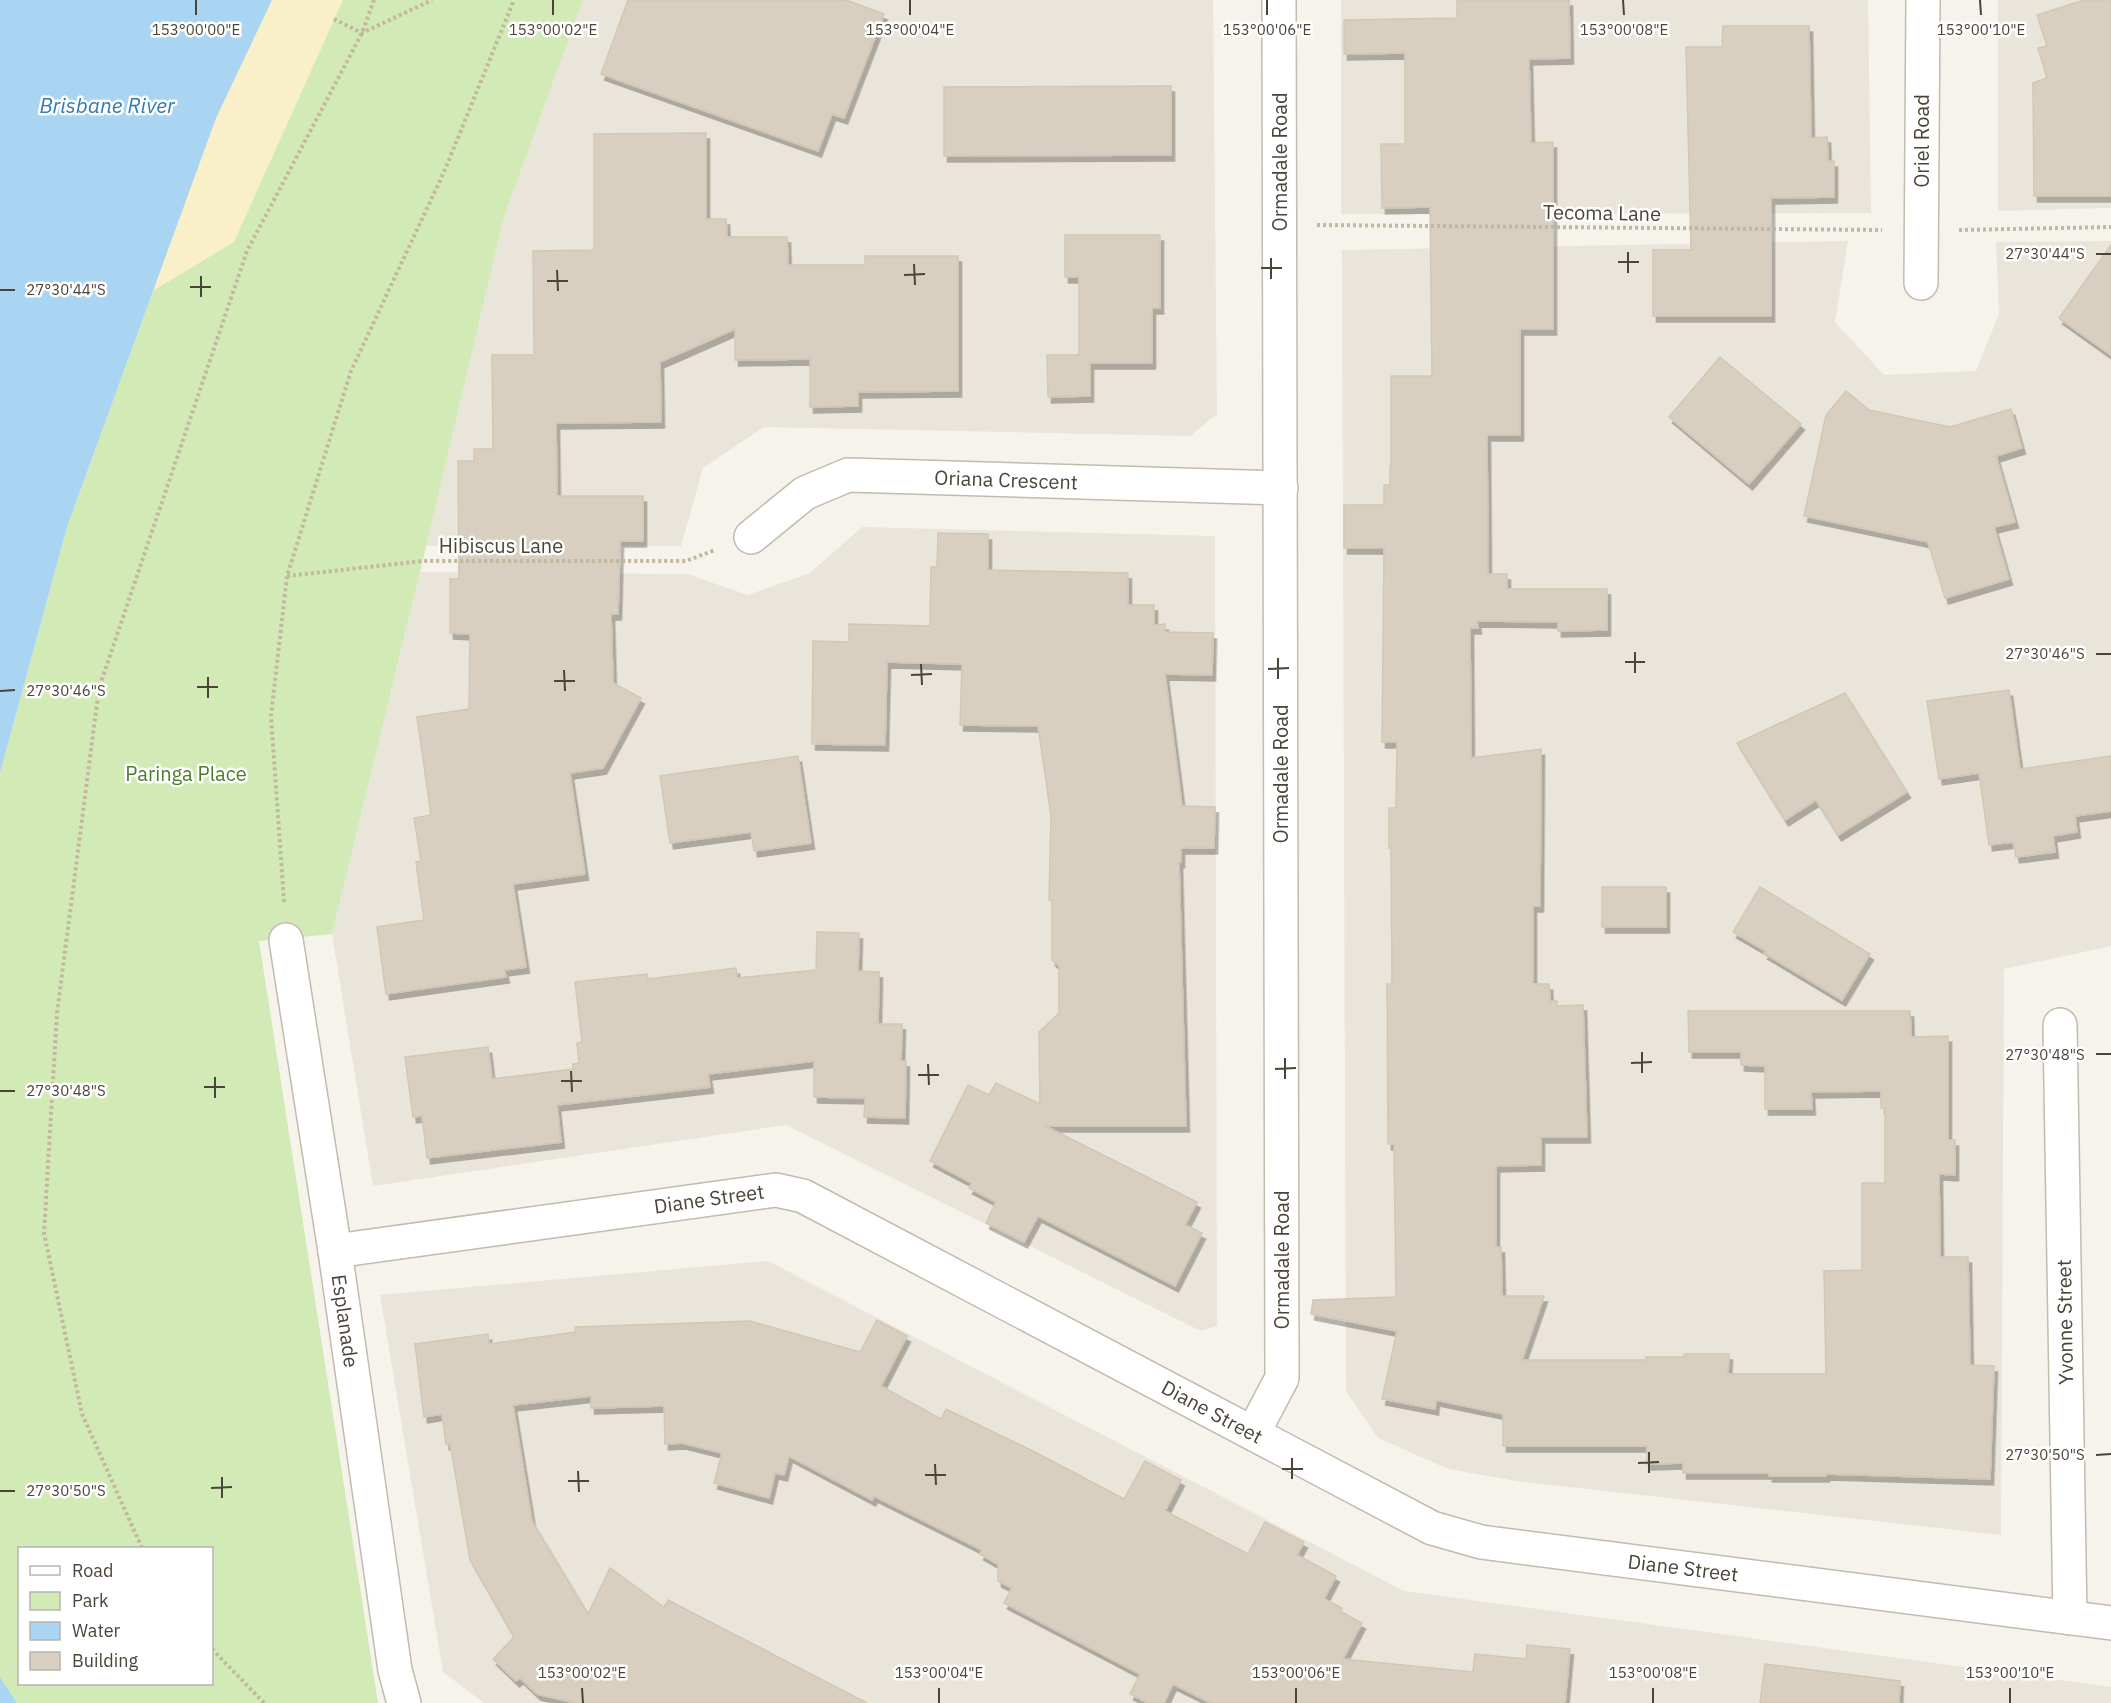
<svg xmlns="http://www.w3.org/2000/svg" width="2111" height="1703" font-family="'IBM Plex Sans',sans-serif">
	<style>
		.residential { fill: #eae5da }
		.green { fill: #d2eab5; fill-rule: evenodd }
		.sand { fill: #f9efc9 }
		.water { fill: #a9d4f2 }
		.building { fill: #d8cfc1; stroke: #d3c7b4; stroke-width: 1.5; filter: url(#shadow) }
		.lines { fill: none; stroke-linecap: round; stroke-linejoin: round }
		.minor-casing { stroke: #c2bbae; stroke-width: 36 }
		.path { stroke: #c4b79f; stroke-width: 4; stroke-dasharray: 3 3; stroke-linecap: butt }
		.minor { stroke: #fff; stroke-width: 33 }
		.ticks { fill: none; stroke: #4b4439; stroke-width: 2 }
		.labels { text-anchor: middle; stroke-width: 5; stroke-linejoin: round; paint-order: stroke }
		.street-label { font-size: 20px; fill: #4b4439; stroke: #fff }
		.park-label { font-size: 20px; fill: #4a7f2a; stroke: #fff }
		.water-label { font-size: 21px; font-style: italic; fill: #2e7ab2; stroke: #fff }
		.ticks-label { font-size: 15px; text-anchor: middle; fill: #4b4439; stroke: #fff; stroke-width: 5; stroke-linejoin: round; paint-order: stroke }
	</style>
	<defs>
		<filter id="shadow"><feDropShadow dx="3.5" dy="6" stdDeviation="0" flood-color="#0004"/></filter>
	</defs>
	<rect width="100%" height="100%" fill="#f6f3ec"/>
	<g class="residential">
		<path d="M 583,0 L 1213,0 L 1217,414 L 1190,436 L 764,427 L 703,468 L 681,546 L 426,546 L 504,217 Z"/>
		<path d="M 1341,0 L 1868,0 L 1871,213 L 1341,214 Z"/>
		<path d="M 1998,0 L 2111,0 L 2111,208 L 1998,211 Z"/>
		<path d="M 1848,241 L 1835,322 L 1884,375 L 1976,371 L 1999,314 L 1996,242 L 2111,241 L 2111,946 L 2004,969 L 2001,1535 L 1516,1481 L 1448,1469 L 1378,1438 L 1346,1391 L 1342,250 Z"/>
		<path d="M 862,527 L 1215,536 L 1217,1326 L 1201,1331 L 786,1125 L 373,1186 L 332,934 L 420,572 L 687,574 L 748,595 L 810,573 Z"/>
		<path d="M 768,1261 L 1404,1591 L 2111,1687 L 2111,1703 L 484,1703 L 443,1672 L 380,1295 Z"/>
	</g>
	<path class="green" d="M 272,0 L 583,0 L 504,217 L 420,572 L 332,934 L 259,941 L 378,1703 L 17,1703 L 0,1677 L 0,773 L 67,527 L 216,118 ZM 20,1548 L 212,1548 L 212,1684 L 20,1684 Z"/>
	<path class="sand" d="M 272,0 L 343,0 L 234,242 L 153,291 L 216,118 Z"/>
	<g class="water">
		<path d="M 0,0 L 272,0 L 216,118 L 67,527 L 0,773 Z"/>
		<path d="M 0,1677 L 17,1703 L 0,1703 Z"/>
	</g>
	<g class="building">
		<path d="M 628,0 L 846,0 L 884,14 L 844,118 L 832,114 L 818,151 L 601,74 Z"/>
		<path d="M 1457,0 L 1569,0 L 1570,58 L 1529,59 L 1531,143 L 1553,142 L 1553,329 L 1520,329 L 1520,435 L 1487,435 L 1488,574 L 1507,574 L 1507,589 L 1607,589 L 1607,630 L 1558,631 L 1558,622 L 1477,621 L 1478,628 L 1470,628 L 1471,758 L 1541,749 L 1540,906 L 1533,906 L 1533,984 L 1549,984 L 1550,1001 L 1557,1001 L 1557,1006 L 1583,1005 L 1587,1137 L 1541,1137 L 1541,1165 L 1496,1166 L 1496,1247 L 1501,1247 L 1502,1296 L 1544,1296 L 1522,1360 L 1646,1360 L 1646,1357 L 1684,1357 L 1684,1354 L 1729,1354 L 1728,1374 L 1826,1374 L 1824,1271 L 1862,1270 L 1862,1183 L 1885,1183 L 1885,1108 L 1881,1108 L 1881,1091 L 1811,1092 L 1812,1109 L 1765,1109 L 1765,1066 L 1741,1065 L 1741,1052 L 1689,1052 L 1688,1011 L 1910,1011 L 1911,1037 L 1948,1036 L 1948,1140 L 1955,1140 L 1955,1175 L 1939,1174 L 1940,1257 L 1968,1257 L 1970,1365 L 1994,1366 L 1990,1479 L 1826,1474 L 1826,1476 L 1769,1476 L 1769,1473 L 1683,1473 L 1683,1463 L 1647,1464 L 1647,1446 L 1503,1446 L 1503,1414 L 1436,1400 L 1435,1409 L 1382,1399 L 1397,1331 L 1311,1314 L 1313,1300 L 1396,1297 L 1394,1144 L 1388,1144 L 1387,984 L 1392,984 L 1391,847 L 1389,848 L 1389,808 L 1396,808 L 1397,742 L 1382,742 L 1384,548 L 1344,548 L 1344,505 L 1384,505 L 1384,485 L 1390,485 L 1390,466 L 1391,466 L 1391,376 L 1432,376 L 1430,207 L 1382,208 L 1381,144 L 1405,144 L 1405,53 L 1344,54 L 1344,20 L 1457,18 Z"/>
		<path d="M 2084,0 L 2111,0 L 2111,196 L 2034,196 L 2033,83 L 2047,78 L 2038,48 L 2047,46 L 2037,15 Z"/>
		<path d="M 1723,26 L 1809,26 L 1811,138 L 1827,137 L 1828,161 L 1834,161 L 1834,197 L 1771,198 L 1771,316 L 1653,316 L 1653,250 L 1691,250 L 1686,47 L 1722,47 Z"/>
		<path d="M 1171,86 L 1171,155 L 944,156 L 944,87 Z"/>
		<path d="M 706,133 L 706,219 L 726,219 L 727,237 L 787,237 L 788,265 L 865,265 L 865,256 L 958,256 L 958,391 L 858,392 L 858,406 L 810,407 L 810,359 L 735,360 L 735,329 L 660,362 L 661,422 L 556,423 L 557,496 L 643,496 L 643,541 L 620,541 L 618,614 L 611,614 L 613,683 L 641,698 L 603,768 L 570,773 L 585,874 L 513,884 L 526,967 L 504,970 L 506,977 L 386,994 L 377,927 L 424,920 L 416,862 L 421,861 L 414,818 L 431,815 L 417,717 L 469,709 L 470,634 L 450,633 L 450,579 L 459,579 L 458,461 L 474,461 L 474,449 L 493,449 L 492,355 L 534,355 L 533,251 L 594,250 L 594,134 Z"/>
		<path d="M 1065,235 L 1160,235 L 1160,308 L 1152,308 L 1152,363 L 1090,363 L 1090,396 L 1048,397 L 1047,355 L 1079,355 L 1079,277 L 1065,277 Z"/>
		<path d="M 2111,245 L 2111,355 L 2059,318 Z"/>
		<path d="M 1720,357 L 1801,424 L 1749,484 L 1669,417 Z"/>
		<path d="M 1846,391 L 1869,410 L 1950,427 L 2011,409 L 2022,448 L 1996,456 L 2015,522 L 1994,527 L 2009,579 L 1945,598 L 1928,542 L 1804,516 L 1826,415 Z"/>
		<path d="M 938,533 L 988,534 L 988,570 L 1128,573 L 1128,605 L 1154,605 L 1154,625 L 1165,624 L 1165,632 L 1213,633 L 1212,675 L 1165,674 L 1182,806 L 1215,807 L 1214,848 L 1181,848 L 1181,862 L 1179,862 L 1186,1126 L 1045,1126 L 1197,1202 L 1185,1225 L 1202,1233 L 1175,1286 L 1038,1216 L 1024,1242 L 986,1223 L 996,1202 L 969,1188 L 972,1183 L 930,1161 L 968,1085 L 989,1095 L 996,1083 L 1040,1104 L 1039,1032 L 1059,1013 L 1059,966 L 1052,960 L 1052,900 L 1049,900 L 1051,816 L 1038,726 L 960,725 L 962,664 L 887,662 L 885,745 L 812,744 L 813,641 L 849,642 L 849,624 L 930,626 L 931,567 L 937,567 Z"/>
		<path d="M 2009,690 L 2020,769 L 2111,756 L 2111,811 L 2075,816 L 2077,832 L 2053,836 L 2055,852 L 2016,857 L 2013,842 L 1989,845 L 1979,773 L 1939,779 L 1927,701 Z"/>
		<path d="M 1845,693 L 1907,792 L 1838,835 L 1816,800 L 1785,820 L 1737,743 Z"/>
		<path d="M 798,756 L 811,843 L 754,851 L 751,832 L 670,843 L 660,776 Z"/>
		<rect x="1602" y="887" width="64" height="40"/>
		<path d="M 1760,887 L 1870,954 L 1842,1000 L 1764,953 L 1766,951 L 1733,932 Z"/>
		<path d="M 817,932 L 859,933 L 858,971 L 879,972 L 878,1024 L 902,1024 L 901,1061 L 906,1061 L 905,1118 L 864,1117 L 865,1098 L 814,1097 L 814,1061 L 708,1074 L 710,1087 L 557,1105 L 561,1142 L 427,1158 L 422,1116 L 413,1117 L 405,1057 L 488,1047 L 492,1079 L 573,1069 L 573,1064 L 579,1063 L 577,1043 L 582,1042 L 575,982 L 647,974 L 648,979 L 736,968 L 737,978 L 816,970 Z"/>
		<path d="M 877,1320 L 907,1336 L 881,1386 L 941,1419 L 946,1409 L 1035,1452 L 1124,1499 L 1145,1461 L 1181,1480 L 1165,1511 L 1248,1554 L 1265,1522 L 1304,1542 L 1297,1555 L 1336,1576 L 1324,1599 L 1342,1608 L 1341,1612 L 1362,1623 L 1343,1659 L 1473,1672 L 1475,1654 L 1526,1659 L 1527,1645 L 1570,1649 L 1565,1703 L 1211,1703 L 1173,1684 L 1164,1703 L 1148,1703 L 1130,1694 L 1140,1674 L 1004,1603 L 1012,1588 L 998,1581 L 998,1564 L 980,1554 L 982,1550 L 874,1496 L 872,1500 L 789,1456 L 784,1475 L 775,1473 L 769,1498 L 714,1483 L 722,1453 L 682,1443 L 665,1444 L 664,1406 L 591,1408 L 591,1396 L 513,1405 L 532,1521 L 588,1614 L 610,1568 L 664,1607 L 668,1600 L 867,1703 L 576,1703 L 537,1694 L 520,1678 L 516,1681 L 493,1659 L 514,1637 L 470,1560 L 450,1443 L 446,1444 L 442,1414 L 424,1417 L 415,1344 L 488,1334 L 489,1344 L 576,1332 L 575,1327 L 750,1321 L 860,1352 Z"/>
		<path d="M 1765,1664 L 1900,1681 L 1899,1703 L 1760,1703 Z"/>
	</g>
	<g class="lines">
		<g class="minor-casing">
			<g id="minor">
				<path d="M 1921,283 L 1923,0"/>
				<path d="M 751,537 L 805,493 L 848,475 L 1281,488"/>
				<path d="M 286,940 L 335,1251 L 395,1670 L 404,1703"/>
				<path d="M 2060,1025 L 2070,1618"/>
				<path d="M 335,1251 L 776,1190 L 803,1196 L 1432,1528 L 1481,1542 L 2111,1623"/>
				<path d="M 1253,1433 L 1282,1378 L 1279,0"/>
			</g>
		</g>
		<g class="path">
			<path d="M 334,19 L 362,33 L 432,0"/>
			<path d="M 1317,225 L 1882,230"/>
			<path d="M 1959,230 L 2111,227"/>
			<path d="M 287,576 L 423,561 L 686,561 L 715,550"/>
			<path d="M 284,902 L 271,716 L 287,576 L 351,371 L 444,172 L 514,0"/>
			<path d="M 142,1548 L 82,1414 L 44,1233 L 57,1013 L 99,688 L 247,251 L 362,33 L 374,0"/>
			<path d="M 212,1649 L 264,1703"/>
		</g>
		<use href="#minor" class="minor"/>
	</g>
	<path class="ticks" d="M 196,0 L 196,15M 553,0 L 553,15M 910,0 L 910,15M 1267,0 L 1267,15M 1623,0 L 1624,15M 1980,0 L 1981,15M 1628,252 L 1628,273M 2096,254 L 2111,254M 1271,258 L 1271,279M 1618,262 L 1639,262M 914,264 L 915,285M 1261,268 L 1282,268M 557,270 L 558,291M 904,275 L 925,274M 201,276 L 201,297M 547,281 L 568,281M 190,287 L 211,287M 0,290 L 15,290M 1635,652 L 1635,673M 2096,654 L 2111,654M 1278,658 L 1278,679M 1625,662 L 1645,662M 921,664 L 922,685M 1268,669 L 1289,668M 564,670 L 565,691M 911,675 L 932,674M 208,677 L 208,698M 554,681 L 575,681M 197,687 L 218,687M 0,691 L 15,690M 1642,1052 L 1642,1073M 2096,1054 L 2111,1054M 1285,1058 L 1285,1079M 1631,1063 L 1652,1062M 928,1064 L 929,1085M 1275,1069 L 1296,1068M 571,1071 L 572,1092M 918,1075 L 939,1075M 215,1077 L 215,1098M 561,1081 L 582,1081M 204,1087 L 225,1087M 0,1091 L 15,1091M 1649,1452 L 1649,1473M 2096,1455 L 2111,1454M 1292,1458 L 1292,1479M 1638,1463 L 1659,1462M 935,1464 L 936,1485M 1282,1469 L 1303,1469M 578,1471 L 579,1492M 925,1475 L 946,1475M 222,1477 L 222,1498M 568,1481 L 589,1481M 211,1488 L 232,1487M 0,1491 L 15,1491M 582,1688 L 583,1703M 939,1688 L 939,1703M 1296,1688 L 1296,1703M 1653,1688 L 1653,1703M 2010,1688 L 2010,1703"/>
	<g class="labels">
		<g class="street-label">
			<text transform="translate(1922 141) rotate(-90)" y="7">Oriel Road</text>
			<text transform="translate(1280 162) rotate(-90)" y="7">Ormadale Road</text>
			<text transform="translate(1602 213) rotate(1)" y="7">Tecoma Lane</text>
			<text transform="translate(1006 480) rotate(2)" y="7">Oriana Crescent</text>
			<text x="501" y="553">Hibiscus Lane</text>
			<text transform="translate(1281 774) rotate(-90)" y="7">Ormadale Road</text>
			<text transform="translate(709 1199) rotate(-8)" y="7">Diane Street</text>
			<text transform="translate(1282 1260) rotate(-90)" y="7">Ormadale Road</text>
			<text transform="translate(345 1321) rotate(82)" y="7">Esplanade</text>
			<text transform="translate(2065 1322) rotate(-91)" y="7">Yvonne Street</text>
			<text transform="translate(1212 1412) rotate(28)" y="7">Diane Street</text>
			<text transform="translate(1683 1568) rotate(7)" y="7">Diane Street</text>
		</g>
		<g class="park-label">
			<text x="186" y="781">Paringa Place</text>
		</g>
		<g class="water-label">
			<text x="107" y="113">Brisbane River</text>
		</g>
	</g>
	<g class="ticks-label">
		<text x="196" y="35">153°00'00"E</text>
		<text x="553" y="35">153°00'02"E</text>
		<text x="910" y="35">153°00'04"E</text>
		<text x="1267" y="35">153°00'06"E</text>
		<text x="1624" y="35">153°00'08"E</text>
		<text x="1981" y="35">153°00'10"E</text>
		<text x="2045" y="259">27°30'44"S</text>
		<text x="66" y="295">27°30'44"S</text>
		<text x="2045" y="659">27°30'46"S</text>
		<text x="66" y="696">27°30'46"S</text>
		<text x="2045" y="1060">27°30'48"S</text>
		<text x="66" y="1096">27°30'48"S</text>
		<text x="2045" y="1460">27°30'50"S</text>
		<text x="66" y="1496">27°30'50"S</text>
		<text x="582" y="1678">153°00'02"E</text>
		<text x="939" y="1678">153°00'04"E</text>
		<text x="1296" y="1678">153°00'06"E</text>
		<text x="1653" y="1678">153°00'08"E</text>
		<text x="2010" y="1678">153°00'10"E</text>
	</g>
	<rect x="18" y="1547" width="195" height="138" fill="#ffffff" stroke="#b7b4b0" stroke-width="1.5"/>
	<rect x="30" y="1566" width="30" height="9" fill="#ffffff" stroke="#b7b4b0" stroke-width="1.5"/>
	<text x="72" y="1577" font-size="18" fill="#4b4439">Road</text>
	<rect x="30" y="1592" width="30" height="18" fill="#d2eab5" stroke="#b7b4b0" stroke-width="1.5"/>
	<text x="72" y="1607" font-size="18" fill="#4b4439">Park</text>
	<rect x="30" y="1622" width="30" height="18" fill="#a9d4f2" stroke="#b7b4b0" stroke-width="1.5"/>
	<text x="72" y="1637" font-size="18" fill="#4b4439">Water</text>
	<rect x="30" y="1652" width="30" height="18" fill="#d8cfc1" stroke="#b7b4b0" stroke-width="1.5"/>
	<text x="72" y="1667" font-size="18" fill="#4b4439">Building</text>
</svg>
